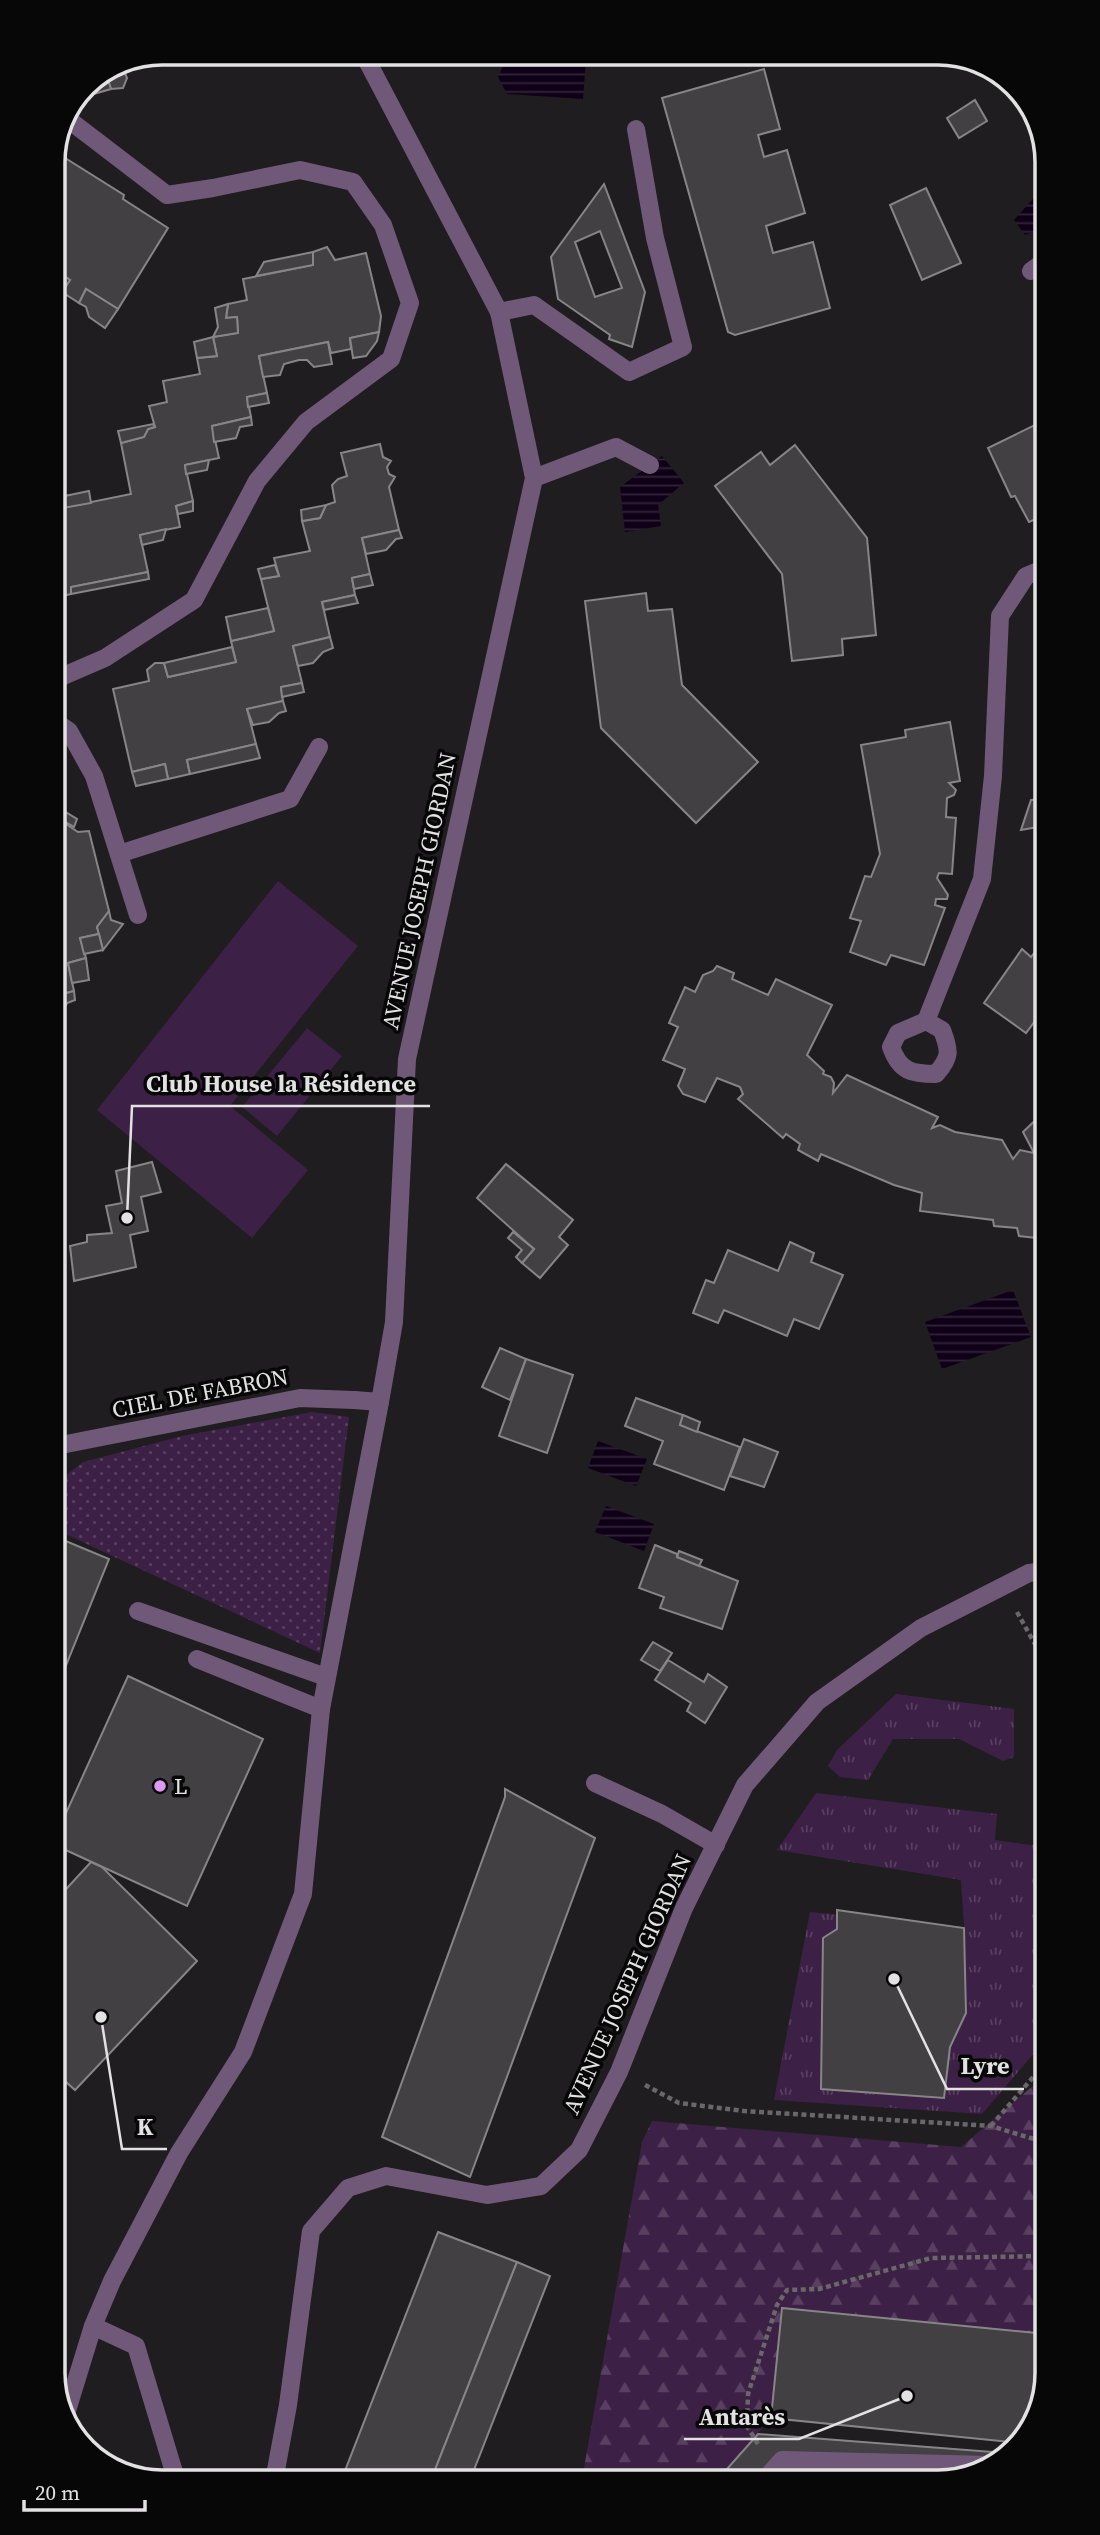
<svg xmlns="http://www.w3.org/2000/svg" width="1100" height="2535" font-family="'Source Serif 4',serif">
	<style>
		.grass { fill: url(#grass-tufts) }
		.forest { fill: url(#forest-firs) }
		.park { fill: url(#park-dots) }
		.garden { fill: #3d2046 }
		.water { fill: url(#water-rules) }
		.building { fill: #424043; stroke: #878588; stroke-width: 2; fill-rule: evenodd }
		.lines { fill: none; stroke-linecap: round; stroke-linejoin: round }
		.path { stroke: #696769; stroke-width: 4.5; stroke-dasharray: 5 3.5; stroke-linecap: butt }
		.lane { stroke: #705978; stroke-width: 18 }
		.street { stroke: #705978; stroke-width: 18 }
		.poi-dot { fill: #dd99f3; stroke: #080708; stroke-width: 2.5 }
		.labels { text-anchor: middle; stroke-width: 7; stroke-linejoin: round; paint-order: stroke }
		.street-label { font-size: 23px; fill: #e3e2e3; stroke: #080708 }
		.poi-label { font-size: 23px; fill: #e3e2e3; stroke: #080708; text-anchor: start }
		.rim { fill: none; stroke: #e3e2e3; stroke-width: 3.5 }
		.leader { fill: none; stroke: #e3e2e3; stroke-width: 2.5 }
		.callout-dot { fill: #e3e2e3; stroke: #080708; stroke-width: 2.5 }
		.callout-label { font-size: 24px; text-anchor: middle; font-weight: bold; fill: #e3e2e3; stroke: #080708; stroke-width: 7; stroke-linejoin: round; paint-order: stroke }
	</style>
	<defs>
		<pattern id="grass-tufts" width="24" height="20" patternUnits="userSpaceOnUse" patternTransform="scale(1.75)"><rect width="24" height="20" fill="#3d2046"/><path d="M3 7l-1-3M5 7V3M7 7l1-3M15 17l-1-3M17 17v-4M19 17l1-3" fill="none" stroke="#594061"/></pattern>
		<pattern id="forest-firs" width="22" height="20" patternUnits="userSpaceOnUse" patternTransform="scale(1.75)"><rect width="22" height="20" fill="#3d2046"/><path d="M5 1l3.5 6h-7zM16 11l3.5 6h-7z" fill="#594061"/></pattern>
		<pattern id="park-dots" width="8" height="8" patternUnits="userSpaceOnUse" patternTransform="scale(1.75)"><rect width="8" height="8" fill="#3d2046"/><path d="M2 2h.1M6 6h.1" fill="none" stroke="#594061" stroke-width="1.8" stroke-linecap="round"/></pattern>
		<pattern id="water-rules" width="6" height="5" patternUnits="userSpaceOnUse" patternTransform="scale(1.75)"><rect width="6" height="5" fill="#0f0017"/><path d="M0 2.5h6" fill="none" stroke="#322539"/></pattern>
	</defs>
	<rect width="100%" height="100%" fill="#1f1d1f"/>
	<g class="grass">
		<path d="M 896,1694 L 1014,1709 L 1014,1757 L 1003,1761 L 959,1739 L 893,1739 L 868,1780 L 840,1777 L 828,1766 L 837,1750 Z"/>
		<path d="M 816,1793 L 997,1814 L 995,1840 L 1046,1847 L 1047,2038 L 982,2114 L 774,2100 L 810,1912 L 964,1927 L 961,1880 L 777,1850 Z"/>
	</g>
	<path class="forest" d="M 1047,2074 L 1047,2334 L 782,2308 L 771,2418 L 719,2478 L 582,2479 L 642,2142 L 652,2121 L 961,2147 Z"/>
	<path class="park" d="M 312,1412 L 349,1417 L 320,1653 L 59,1531 L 56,1523 L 56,1483 L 83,1462 L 182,1436 Z"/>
	<g class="garden">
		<path d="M 278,881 L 358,946 L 230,1106 L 308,1170 L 252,1238 L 97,1110 Z"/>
		<path d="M 307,1028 L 342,1056 L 277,1136 L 242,1107 Z"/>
	</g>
	<g class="water">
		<path d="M 509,53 L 586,59 L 583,99 L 507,94 L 498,77 Z"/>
		<path d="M 1042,189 L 1042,229 L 1025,235 L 1014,220 Z"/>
		<path d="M 662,456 L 684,483 L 658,505 L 661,526 L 625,532 L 620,487 Z"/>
		<path d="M 1013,1290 L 1031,1337 L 942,1369 L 925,1322 Z"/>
		<path d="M 598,1441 L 647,1459 L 636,1486 L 588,1468 Z"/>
		<path d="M 606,1506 L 654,1524 L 644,1551 L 595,1532 Z"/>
	</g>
	<g class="building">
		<path d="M 162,52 L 181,53 L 124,71 L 127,78 L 123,88 L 111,89 L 107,77 L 85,84 Z"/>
		<path d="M 764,69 L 780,129 L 758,135 L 764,157 L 787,150 L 805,213 L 766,226 L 773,253 L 813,242 L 830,308 L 735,335 L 728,332 L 662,98 Z"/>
		<path d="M 107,77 L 111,89 L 80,98 L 85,84 Z"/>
		<path d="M 975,100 L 987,121 L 959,138 L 947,118 Z"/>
		<path d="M 54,151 L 124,195 L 123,199 L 168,228 L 118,309 L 86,289 L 79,303 L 62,292 L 70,280 L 53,268 Z"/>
		<path d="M 604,184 L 645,292 L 632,347 L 609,339 L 610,335 L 558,299 L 551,257 ZM 600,231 L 622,288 L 595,297 L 575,242 Z"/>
		<path d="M 926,188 L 961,263 L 922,280 L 890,205 Z"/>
		<path d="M 327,247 L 335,260 L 366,253 L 381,316 L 379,332 L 350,338 L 351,349 L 331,353 L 328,342 L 259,356 L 267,393 L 247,397 L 251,417 L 212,426 L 219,458 L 185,465 L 193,501 L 176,506 L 180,527 L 140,535 L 148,572 L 71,587 L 71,594 L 54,598 L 54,494 L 57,509 L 131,494 L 121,443 L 144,437 L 148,429 L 155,427 L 149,406 L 167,402 L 163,381 L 200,374 L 197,358 L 217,356 L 213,337 L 238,333 L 237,317 L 226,318 L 228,304 L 247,300 L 243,279 L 313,265 L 313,252 Z"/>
		<path d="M 313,252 L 313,265 L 256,276 L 264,262 Z"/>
		<path d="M 53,268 L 70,280 L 62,292 L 53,288 Z"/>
		<path d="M 86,289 L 118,309 L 105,328 L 89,317 L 86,307 L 79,303 Z"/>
		<path d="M 228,304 L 226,318 L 237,317 L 238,333 L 213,337 L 218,327 L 215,308 Z"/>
		<path d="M 379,332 L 377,341 L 366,356 L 353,358 L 350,338 Z"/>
		<path d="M 213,337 L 217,356 L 197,358 L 194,342 Z"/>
		<path d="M 328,342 L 332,364 L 314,367 L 307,360 L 299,360 L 284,364 L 280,375 L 263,377 L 259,356 Z"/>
		<path d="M 267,393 L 269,403 L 248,407 L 247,397 Z"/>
		<path d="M 251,417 L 252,425 L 240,427 L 236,438 L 214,442 L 212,426 Z"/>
		<path d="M 1043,421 L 1043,516 L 1029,522 L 1015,496 L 1011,497 L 988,448 Z"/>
		<path d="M 153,424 L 155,427 L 148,429 L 144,437 L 121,443 L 118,431 Z"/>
		<path d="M 380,444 L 383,457 L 391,461 L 387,467 L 389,474 L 395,477 L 389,487 L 399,530 L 362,538 L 370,574 L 352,578 L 355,595 L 322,602 L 330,637 L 293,646 L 302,683 L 281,687 L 283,701 L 247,709 L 256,744 L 187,760 L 190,774 L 168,779 L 165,764 L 132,772 L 113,689 L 149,681 L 147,670 L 155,663 L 164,663 L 168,677 L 236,662 L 231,641 L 274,631 L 261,579 L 279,576 L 274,558 L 310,551 L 302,521 L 320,518 L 326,505 L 335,502 L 332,485 L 338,479 L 347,476 L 341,453 Z"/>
		<path d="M 795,445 L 867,538 L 876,635 L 842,639 L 843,655 L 792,661 L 782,574 L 715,486 L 761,452 L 770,465 Z"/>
		<path d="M 209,460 L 207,470 L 186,474 L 185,465 Z"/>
		<path d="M 89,491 L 91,503 L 57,509 L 55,498 Z"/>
		<path d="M 193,501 L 193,511 L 178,514 L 176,506 Z"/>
		<path d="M 326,505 L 320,518 L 302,521 L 301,510 Z"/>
		<path d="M 166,529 L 163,540 L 142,545 L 140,535 Z"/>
		<path d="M 399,530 L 402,538 L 396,539 L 386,550 L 366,554 L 362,538 Z"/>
		<path d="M 275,565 L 279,576 L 261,579 L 258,569 Z"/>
		<path d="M 148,572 L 149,579 L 71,594 L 71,587 Z"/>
		<path d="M 370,574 L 373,585 L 354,589 L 352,578 Z"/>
		<path d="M 646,593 L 648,611 L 672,609 L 682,685 L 758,762 L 696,823 L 601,728 L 585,601 Z"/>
		<path d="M 355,595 L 358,603 L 324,610 L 322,602 Z"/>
		<path d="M 268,608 L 274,631 L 231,641 L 226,617 Z"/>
		<path d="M 330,637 L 333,648 L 323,652 L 313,663 L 298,666 L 293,646 Z"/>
		<path d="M 232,647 L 236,662 L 168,677 L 164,663 Z"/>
		<path d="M 302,683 L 304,692 L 282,697 L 281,687 Z"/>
		<path d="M 283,701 L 286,711 L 279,713 L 269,722 L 253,725 L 247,709 Z"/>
		<path d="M 950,722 L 960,781 L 949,783 L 956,790 L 954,795 L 947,798 L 946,817 L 956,818 L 952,874 L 939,873 L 937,878 L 948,895 L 947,899 L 936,899 L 935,905 L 945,908 L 924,965 L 891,955 L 886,965 L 850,952 L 861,921 L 850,918 L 865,876 L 871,877 L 880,854 L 861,745 L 906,737 L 905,730 Z"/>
		<path d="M 256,744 L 260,758 L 190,774 L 187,760 Z"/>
		<path d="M 165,764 L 168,779 L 136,786 L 132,772 Z"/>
		<path d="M 1044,799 L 1044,826 L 1021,830 L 1031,800 Z"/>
		<path d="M 54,805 L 77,819 L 74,827 L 54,816 Z"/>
		<path d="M 54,816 L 78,832 L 89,831 L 109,911 L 97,927 L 99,934 L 80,938 L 86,958 L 68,963 L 74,991 L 55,996 Z"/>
		<path d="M 109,911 L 111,920 L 123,924 L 103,950 L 97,927 Z"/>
		<path d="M 99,934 L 103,950 L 84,954 L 80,938 Z"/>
		<path d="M 1044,940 L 1044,1009 L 1026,1033 L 984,1003 L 1022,949 L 1031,957 Z"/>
		<path d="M 86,958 L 89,980 L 72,983 L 68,963 Z"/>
		<path d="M 717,966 L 734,973 L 732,979 L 768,995 L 776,979 L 832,1005 L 807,1055 L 824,1071 L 823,1074 L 831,1077 L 834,1083 L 833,1093 L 847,1075 L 938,1117 L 932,1128 L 940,1125 L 955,1132 L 1002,1140 L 1013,1159 L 1020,1150 L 1034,1153 L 1023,1132 L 1044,1112 L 1045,1239 L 1019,1236 L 1017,1228 L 994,1226 L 993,1220 L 920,1211 L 922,1193 L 894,1185 L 821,1154 L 818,1161 L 798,1150 L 800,1144 L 786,1134 L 783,1138 L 738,1099 L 743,1094 L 740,1087 L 717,1078 L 705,1102 L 683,1094 L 678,1086 L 685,1069 L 663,1060 L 678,1027 L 669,1023 L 685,987 L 695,992 L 703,975 L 713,971 Z"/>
		<path d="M 74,991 L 75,1000 L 67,1003 L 61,1015 L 55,1017 L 55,996 Z"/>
		<path d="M 152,1162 L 161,1192 L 141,1197 L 148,1231 L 130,1235 L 136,1267 L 74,1281 L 70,1246 L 87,1242 L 87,1235 L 112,1233 L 106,1206 L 122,1203 L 116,1171 Z"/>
		<path d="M 506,1164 L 573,1220 L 559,1237 L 568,1245 L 540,1278 L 522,1263 L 534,1249 L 477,1198 Z"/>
		<path d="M 513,1232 L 534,1249 L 522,1263 L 516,1257 L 522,1250 L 508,1238 Z"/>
		<path d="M 790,1242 L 814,1253 L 811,1262 L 843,1275 L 819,1329 L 794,1319 L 787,1336 L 724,1310 L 718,1323 L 693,1313 L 706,1280 L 714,1283 L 728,1250 L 778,1271 Z"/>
		<path d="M 500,1348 L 526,1359 L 510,1400 L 482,1387 Z"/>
		<path d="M 526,1359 L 573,1375 L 547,1453 L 499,1436 Z"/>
		<path d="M 636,1398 L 683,1415 L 680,1425 L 740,1447 L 724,1490 L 654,1464 L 663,1441 L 625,1426 Z"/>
		<path d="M 683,1415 L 700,1422 L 697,1432 L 680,1425 Z"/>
		<path d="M 744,1439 L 778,1452 L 764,1487 L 730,1476 Z"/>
		<path d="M 56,1537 L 109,1559 L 56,1690 Z"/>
		<path d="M 655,1545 L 677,1554 L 677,1557 L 738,1581 L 722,1629 L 660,1608 L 664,1597 L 639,1588 Z"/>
		<path d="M 679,1551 L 702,1560 L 699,1566 L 677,1557 Z"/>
		<path d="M 653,1642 L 672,1653 L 660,1671 L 641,1660 Z"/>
		<path d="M 668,1660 L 704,1682 L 708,1674 L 727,1687 L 705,1723 L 687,1711 L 691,1703 L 655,1680 Z"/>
		<path d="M 128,1676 L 263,1739 L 187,1906 L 57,1846 L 57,1833 Z"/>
		<path d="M 505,1789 L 595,1838 L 470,2177 L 382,2137 L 505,1797 Z"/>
		<path d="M 91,1862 L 102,1867 L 197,1961 L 75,2090 L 57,2074 L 57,1899 Z"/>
		<path d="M 837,1910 L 964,1928 L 966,2013 L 950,2047 L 944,2098 L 821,2089 L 823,1938 L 837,1929 Z"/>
		<path d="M 438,2232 L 517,2262 L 431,2480 L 341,2481 Z"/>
		<path d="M 517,2262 L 550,2276 L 470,2480 L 431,2480 Z"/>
		<path d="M 782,2308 L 1047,2334 L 1047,2374 L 1025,2439 L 1021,2443 L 771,2418 Z"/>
		<path d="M 758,2434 L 1006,2453 L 973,2477 L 719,2478 Z"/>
	</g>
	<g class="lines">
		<g class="path">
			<path d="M 1017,1612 L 1036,1646 L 1046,1646"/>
			<path d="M 645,2085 L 679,2103 L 744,2111 L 991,2126 L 1047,2143"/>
			<path d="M 991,2126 L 1047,2061"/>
			<path d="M 758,2444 L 747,2426 L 748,2394 L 777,2305 L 787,2290 L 819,2289 L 931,2258 L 1047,2256"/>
		</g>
		<g class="lane">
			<path d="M 363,53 L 499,312 L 534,305 L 629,372 L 683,347 L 655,238 L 636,129"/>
			<path d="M 1031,271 L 1042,263"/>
			<path d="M 534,478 L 616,447 L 650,465"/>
			<path d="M 54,680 L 105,658 L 194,600 L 257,481 L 306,422 L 391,359 L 410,303 L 383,225 L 353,182 L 300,170 L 213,188 L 167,195 L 69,120"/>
			<path d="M 54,721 L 69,731 L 94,776 L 138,915"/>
			<path d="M 119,854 L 290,799 L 319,747"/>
			<path d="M 926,1021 L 982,879 L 993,776 L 1000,616 L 1026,576 L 1043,569"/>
			<path d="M 926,1021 L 942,1030 C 950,1051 951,1057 936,1074 C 912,1074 900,1072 891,1047 L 898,1033 Z"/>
			<path d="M 56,1446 L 300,1398 L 354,1400"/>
			<path d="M 138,1611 L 326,1677"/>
			<path d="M 197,1659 L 321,1709"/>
			<path d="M 595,1783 L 662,1814 L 716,1845"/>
			<path d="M 766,2478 L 782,2460 L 990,2465"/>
		</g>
		<g class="street">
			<path d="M 380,1402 L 394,1322 L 407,1059 L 534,478 L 499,312"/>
			<path d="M 93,2326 L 112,2281 L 179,2153 L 243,2052 L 303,1894 L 321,1709 L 380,1402 L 354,1400"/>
			<path d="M 65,2417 L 93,2326 L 136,2346 L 177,2482"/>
			<path d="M 271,2481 L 276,2470 L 288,2405 L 311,2231 L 348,2188 L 386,2176 L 487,2195 L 541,2186 L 579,2150 L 619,2072 L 684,1908 L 745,1785 L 817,1702 L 921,1628 L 1029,1573 L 1045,1571"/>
		</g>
	</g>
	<circle class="poi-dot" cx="160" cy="1786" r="7"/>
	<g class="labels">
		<g class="street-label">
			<text transform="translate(419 891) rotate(-78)" y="8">AVENUE JOSEPH GIORDAN</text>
			<text transform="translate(200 1393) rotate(-11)" y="8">CIEL DE FABRON</text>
			<text transform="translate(627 1984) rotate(-66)" y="8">AVENUE JOSEPH GIORDAN</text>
		</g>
		<g class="poi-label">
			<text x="174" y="1794">L</text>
		</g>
	</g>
	<path d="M0 0H1100V2535H0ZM162 65H938A97 97 0 0 1 1035 162V2373A97 97 0 0 1 938 2470H162A97 97 0 0 1 65 2373V162A97 97 0 0 1 162 65Z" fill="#080708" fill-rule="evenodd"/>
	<path class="rim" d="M162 65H938A97 97 0 0 1 1035 162V2373A97 97 0 0 1 938 2470H162A97 97 0 0 1 65 2373V162A97 97 0 0 1 162 65Z"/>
	<path class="leader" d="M127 1218L132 1106H430M894 1979L947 2089H1024M101 2017L122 2149H167M907 2396L799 2439H684"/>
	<g class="callout-dot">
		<circle cx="127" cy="1218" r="7"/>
		<circle cx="894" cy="1979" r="7"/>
		<circle cx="101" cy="2017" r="7"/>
		<circle cx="907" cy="2396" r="7"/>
	</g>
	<g class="callout-label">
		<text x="281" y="1092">Club House la Résidence</text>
		<text x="985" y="2074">Lyre</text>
		<text x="145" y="2135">K</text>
		<text x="742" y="2425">Antarès</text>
	</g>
	<path d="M24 2500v10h121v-10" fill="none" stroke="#e3e2e3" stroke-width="3.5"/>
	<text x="35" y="2500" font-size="21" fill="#e3e2e3" stroke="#080708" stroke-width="5" paint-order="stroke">20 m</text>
</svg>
